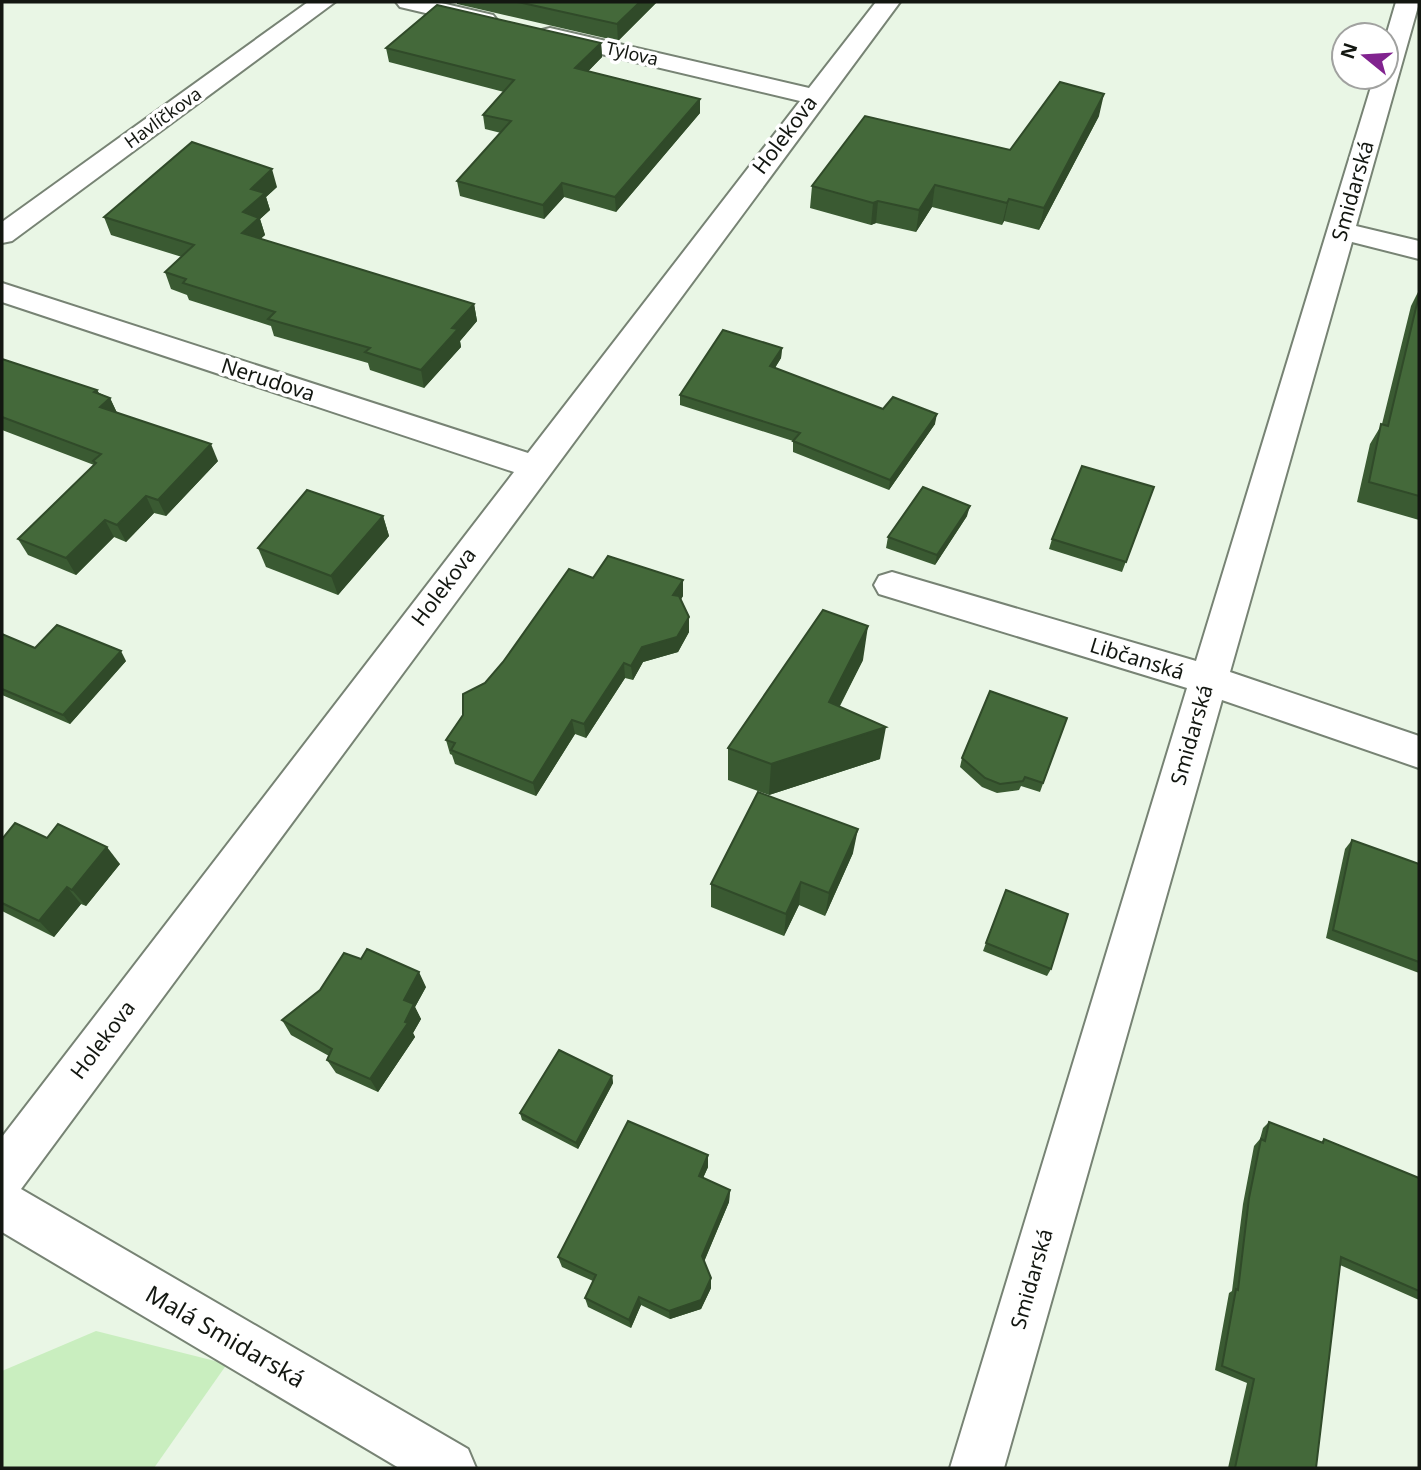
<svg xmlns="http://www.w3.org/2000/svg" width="1421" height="1470" font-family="'Noto Sans',sans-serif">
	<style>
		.green { fill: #c9eebf }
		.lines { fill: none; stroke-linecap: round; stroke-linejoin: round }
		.street-casing { stroke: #778374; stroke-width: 4 }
		.street { fill: #fff; fill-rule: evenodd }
		.wall { fill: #3a5a32 }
		.shaded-wall { fill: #304a29 }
		.building { fill: #44693a; stroke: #304a29; stroke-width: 2 }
		.labels { text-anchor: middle; stroke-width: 7; stroke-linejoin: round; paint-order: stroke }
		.far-street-label { font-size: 18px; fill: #131711; stroke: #fff }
		.street-label { font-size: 21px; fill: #131711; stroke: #fff }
		.near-street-label { font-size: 24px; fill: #131711; stroke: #fff }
	</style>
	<rect width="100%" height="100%" fill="#e9f6e5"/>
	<path class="green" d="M 96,1331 L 227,1364 L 154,1468 L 2,1468 L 2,1371 Z"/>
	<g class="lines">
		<g class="street-casing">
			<g id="street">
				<path d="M 308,2 L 335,2 L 12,241 L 2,243 L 2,222 Z"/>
				<path d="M 396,2 L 437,2 L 493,15 L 497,20 L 493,25 L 485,27 L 400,7 Z"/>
				<path d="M 876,2 L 900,2 L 21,1189 L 468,1449 L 476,1468 L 399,1468 L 2,1232 L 2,1137 L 514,472 L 2,302 L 2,283 L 528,453 L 800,101 L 542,40 L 538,35 L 542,30 L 550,28 L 809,88 Z"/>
				<path d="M 1396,2 L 1419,3 L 1356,226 L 1419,241 L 1419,259 L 1352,242 L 1230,672 L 1419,736 L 1419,768 L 1222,700 L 1004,1468 L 950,1468 L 1187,688 L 879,594 L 874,585 L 879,576 L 892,572 L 1196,661 L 1374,77 L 1386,77 L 1386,36 Z"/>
			</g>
		</g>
		<use href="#street" class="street"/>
	</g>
	<g class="wall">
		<path d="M 457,2 L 657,2 L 618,41 L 457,4 Z"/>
		<path d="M 601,43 L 602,57 L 588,71 L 700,99 L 700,113 L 616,212 L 564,197 L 544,219 L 460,196 L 457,181 L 501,133 L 485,129 L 483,115 L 504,92 L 389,62 L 386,48 Z"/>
		<path d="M 1099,116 L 1039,230 L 1004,221 L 1002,225 L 932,207 L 916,232 L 876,223 L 871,225 L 810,208 L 812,186 L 1010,150 Z"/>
		<path d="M 277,187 L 266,197 L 270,210 L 260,219 L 265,235 L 260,239 L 474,304 L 477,321 L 460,341 L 461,347 L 424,388 L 370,370 L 368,363 L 274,336 L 271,326 L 189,300 L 187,295 L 171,289 L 165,272 L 182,257 L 111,235 L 104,217 Z"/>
		<path d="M 1419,290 L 1419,520 L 1357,502 L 1370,444 L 1382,424 L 1411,306 Z"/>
		<path d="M 782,348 L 781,358 L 775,368 L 883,409 L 935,424 L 889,490 L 793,452 L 793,441 L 680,405 L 680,395 Z"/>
		<path d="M 2,359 L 97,390 L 99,393 L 110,398 L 117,413 L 218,461 L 166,516 L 154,513 L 126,542 L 114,537 L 76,575 L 28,555 L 18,539 L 94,465 L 2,430 Z"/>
		<path d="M 1154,487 L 1122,572 L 1049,549 L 1052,539 Z"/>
		<path d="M 383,516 L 389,536 L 338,595 L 266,567 L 258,548 Z"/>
		<path d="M 967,516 L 935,565 L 886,548 L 888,537 Z"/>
		<path d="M 593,578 L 683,596 L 681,599 L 689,617 L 689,632 L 678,652 L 643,662 L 633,680 L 625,678 L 586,738 L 575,734 L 536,796 L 455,764 L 452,755 L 450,754 L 446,740 L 485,683 Z"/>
		<path d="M 2,634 L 35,648 L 126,661 L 70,724 L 2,695 Z"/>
		<path d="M 863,660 L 840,706 L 880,759 L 769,795 L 728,780 L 728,748 Z"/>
		<path d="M 1067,718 L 1040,792 L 1021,786 L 1019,790 L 997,793 L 982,787 L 960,767 L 962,758 Z"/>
		<path d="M 47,838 L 120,864 L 86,906 L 81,904 L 54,937 L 2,911 L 2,839 Z"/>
		<path d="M 1352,840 L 1419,864 L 1419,973 L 1326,938 L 1345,849 Z"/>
		<path d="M 853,853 L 825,916 L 799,905 L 784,936 L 711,907 L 711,884 Z"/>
		<path d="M 1006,890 L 1051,969 L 1047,976 L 983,951 Z"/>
		<path d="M 426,987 L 415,1007 L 421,1019 L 413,1033 L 415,1037 L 378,1092 L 336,1073 L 327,1060 L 329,1056 L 291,1035 L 282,1020 Z"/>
		<path d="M 612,1076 L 613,1083 L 578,1149 L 522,1120 L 520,1113 Z"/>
		<path d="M 1269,1122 L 1321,1142 L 1324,1139 L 1419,1178 L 1419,1300 L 1340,1265 L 1316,1468 L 1228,1468 L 1247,1383 L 1215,1370 L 1229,1293 L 1232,1291 L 1243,1204 L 1254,1146 L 1260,1139 L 1263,1128 Z"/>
		<path d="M 708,1155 L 708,1167 L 703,1178 L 730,1190 L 729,1202 L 704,1262 L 711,1288 L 701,1309 L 670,1319 L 641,1305 L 631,1328 L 588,1307 L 585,1298 L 593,1281 L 562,1267 L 558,1257 Z"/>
	</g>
	<g class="shaded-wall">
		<path d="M 640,2 L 657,2 L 618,41 L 617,24 Z"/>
		<path d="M 601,43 L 602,57 L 577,83 L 575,68 Z"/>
		<path d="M 1104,94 L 1099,116 L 1039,230 L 1044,208 Z"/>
		<path d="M 700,99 L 700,113 L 616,212 L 615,197 Z"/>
		<path d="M 272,169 L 277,187 L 266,197 L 270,210 L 260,219 L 265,235 L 248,250 L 242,233 L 243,212 L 251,189 Z"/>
		<path d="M 562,183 L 564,197 L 544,219 L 543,205 Z"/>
		<path d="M 935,185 L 932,207 L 916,232 L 919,210 Z"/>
		<path d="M 1009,199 L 1004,221 L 1002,225 L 1007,203 Z"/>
		<path d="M 878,201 L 876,223 L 871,225 L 873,203 Z"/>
		<path d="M 474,304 L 477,321 L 460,341 L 461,347 L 424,388 L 421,370 L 452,328 Z"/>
		<path d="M 782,348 L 781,358 L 769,377 L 770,366 Z"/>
		<path d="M 97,390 L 104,404 L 110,398 L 118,415 L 109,424 L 94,392 Z"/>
		<path d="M 937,414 L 935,424 L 889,490 L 890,480 Z"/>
		<path d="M 211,444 L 218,461 L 166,516 L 158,500 Z"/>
		<path d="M 146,496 L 154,513 L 126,542 L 117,525 Z"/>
		<path d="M 970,506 L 967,516 L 935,565 L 937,555 Z"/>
		<path d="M 383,516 L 389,536 L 338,595 L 331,576 Z"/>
		<path d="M 105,520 L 114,537 L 76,575 L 66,558 Z"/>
		<path d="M 683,580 L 683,596 L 674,610 L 673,595 Z"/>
		<path d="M 689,617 L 689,632 L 678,652 L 643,662 L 633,680 L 631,666 L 642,647 Z"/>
		<path d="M 868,626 L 863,660 L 825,734 L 829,702 Z"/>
		<path d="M 121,651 L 126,661 L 70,724 L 63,715 Z"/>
		<path d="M 624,663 L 625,678 L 586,738 L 584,724 Z"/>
		<path d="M 572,720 L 575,734 L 536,796 L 533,783 Z"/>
		<path d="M 886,727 L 880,759 L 769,795 L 771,764 Z"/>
		<path d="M 858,829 L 853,853 L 825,916 L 829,893 Z"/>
		<path d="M 107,847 L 120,864 L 86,906 L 72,890 Z"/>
		<path d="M 801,882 L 799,905 L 784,936 L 786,914 Z"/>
		<path d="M 67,887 L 81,904 L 54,937 L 39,921 Z"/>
		<path d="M 419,972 L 426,987 L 415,1007 L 421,1019 L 413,1033 L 415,1037 L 378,1092 L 370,1079 L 405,1022 L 404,1000 Z"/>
		<path d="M 612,1076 L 613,1083 L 578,1149 L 576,1143 Z"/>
		<path d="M 708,1155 L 708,1167 L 699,1187 L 699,1176 Z"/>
		<path d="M 730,1190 L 729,1202 L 702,1266 L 702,1256 Z"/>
		<path d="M 711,1278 L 711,1288 L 701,1309 L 670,1319 L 669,1311 Z"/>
		<path d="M 639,1297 L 641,1305 L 631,1328 L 629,1320 Z"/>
	</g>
	<g class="building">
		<path d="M 518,2 L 640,2 L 617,24 Z"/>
		<path d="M 437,5 L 601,43 L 575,68 L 700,99 L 615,197 L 562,183 L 543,205 L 457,181 L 511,121 L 483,115 L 514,80 L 386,48 Z"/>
		<path d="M 1060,82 L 1104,94 L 1044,208 L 1009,199 L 1007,203 L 935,185 L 919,210 L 878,201 L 873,203 L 812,186 L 865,116 L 1010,150 Z"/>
		<path d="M 192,142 L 272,169 L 251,189 L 265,193 L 243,212 L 259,218 L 242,233 L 474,304 L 452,328 L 458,329 L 421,370 L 365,352 L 370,348 L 268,319 L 275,312 L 183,283 L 186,279 L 165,272 L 194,245 L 104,217 Z"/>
		<path d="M 1419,295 L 1419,496 L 1369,482 L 1381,424 L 1388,426 Z"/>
		<path d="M 723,330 L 782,348 L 770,366 L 883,409 L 893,397 L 937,414 L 890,480 L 793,441 L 800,433 L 680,395 Z"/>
		<path d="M 2,359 L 97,390 L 94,392 L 110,398 L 100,407 L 211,444 L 158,500 L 146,496 L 117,525 L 105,520 L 66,558 L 18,539 L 96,463 L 93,461 L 101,454 L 2,417 Z"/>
		<path d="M 1082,466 L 1154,487 L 1126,562 L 1052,539 Z"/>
		<path d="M 923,487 L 970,506 L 937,555 L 888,537 Z"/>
		<path d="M 307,490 L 383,516 L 331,576 L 258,548 Z"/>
		<path d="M 608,556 L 683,580 L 673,595 L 679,596 L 689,617 L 677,637 L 642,647 L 631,666 L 624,663 L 584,724 L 572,720 L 533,783 L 451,750 L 455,743 L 446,740 L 463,715 L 463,694 L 485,683 L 503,662 L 569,569 L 593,578 Z"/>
		<path d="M 823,610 L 868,626 L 829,702 L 886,727 L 771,764 L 728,748 Z"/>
		<path d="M 57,625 L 121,651 L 63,715 L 2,689 L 2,634 L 35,648 Z"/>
		<path d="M 990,691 L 1067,718 L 1043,783 L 1025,777 L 1023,781 L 1000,784 L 985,778 L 962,758 Z"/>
		<path d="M 758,792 L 858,829 L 829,893 L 801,882 L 786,914 L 711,884 Z"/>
		<path d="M 15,823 L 47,838 L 58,824 L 107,847 L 72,890 L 67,887 L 39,921 L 2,903 L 2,839 Z"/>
		<path d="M 1352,840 L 1419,864 L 1419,962 L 1333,930 Z"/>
		<path d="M 1006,890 L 1068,914 L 1051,969 L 986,943 Z"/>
		<path d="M 367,949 L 419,972 L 404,1000 L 414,1004 L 405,1022 L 408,1023 L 370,1079 L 327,1060 L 332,1049 L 282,1020 L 320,990 L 344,953 L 361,959 Z"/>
		<path d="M 559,1050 L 612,1076 L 576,1143 L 520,1113 Z"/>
		<path d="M 628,1121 L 708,1155 L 699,1176 L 730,1190 L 702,1256 L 711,1278 L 701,1300 L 669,1311 L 639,1297 L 629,1320 L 585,1298 L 596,1275 L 558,1257 Z"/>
		<path d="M 1269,1122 L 1323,1143 L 1324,1139 L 1419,1178 L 1419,1291 L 1341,1257 L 1316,1468 L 1235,1468 L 1254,1379 L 1222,1366 L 1236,1289 L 1238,1290 L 1249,1198 L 1261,1139 L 1265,1141 Z"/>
	</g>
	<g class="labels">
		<g class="far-street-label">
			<text transform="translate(632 54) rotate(13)" y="6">Tylova</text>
			<text transform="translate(163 118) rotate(-36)" y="6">Havlíčkova</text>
		</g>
		<g class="street-label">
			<text transform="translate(785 135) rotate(-53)" y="7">Holekova</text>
			<text transform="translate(1353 191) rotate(-74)" y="7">Smidarská</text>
			<text transform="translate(268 380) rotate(18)" y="7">Nerudova</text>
			<text transform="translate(444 587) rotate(-53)" y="7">Holekova</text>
			<text transform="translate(1137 659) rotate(17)" y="7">Libčanská</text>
			<text transform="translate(1192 735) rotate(-74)" y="7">Smidarská</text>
			<text transform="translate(103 1040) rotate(-53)" y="7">Holekova</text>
			<text transform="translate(1032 1279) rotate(-74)" y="7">Smidarská</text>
		</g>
		<g class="near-street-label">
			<text transform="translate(225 1337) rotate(30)" y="8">Malá Smidarská</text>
		</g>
	</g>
	<rect width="1421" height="1470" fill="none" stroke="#131711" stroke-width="7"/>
	<g transform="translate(1365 56) rotate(288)"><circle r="33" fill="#ffffff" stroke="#a1a2a0" stroke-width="2"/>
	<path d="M0-5L12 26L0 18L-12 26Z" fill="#81238f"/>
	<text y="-10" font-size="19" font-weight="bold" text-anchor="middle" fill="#131711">N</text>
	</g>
</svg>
